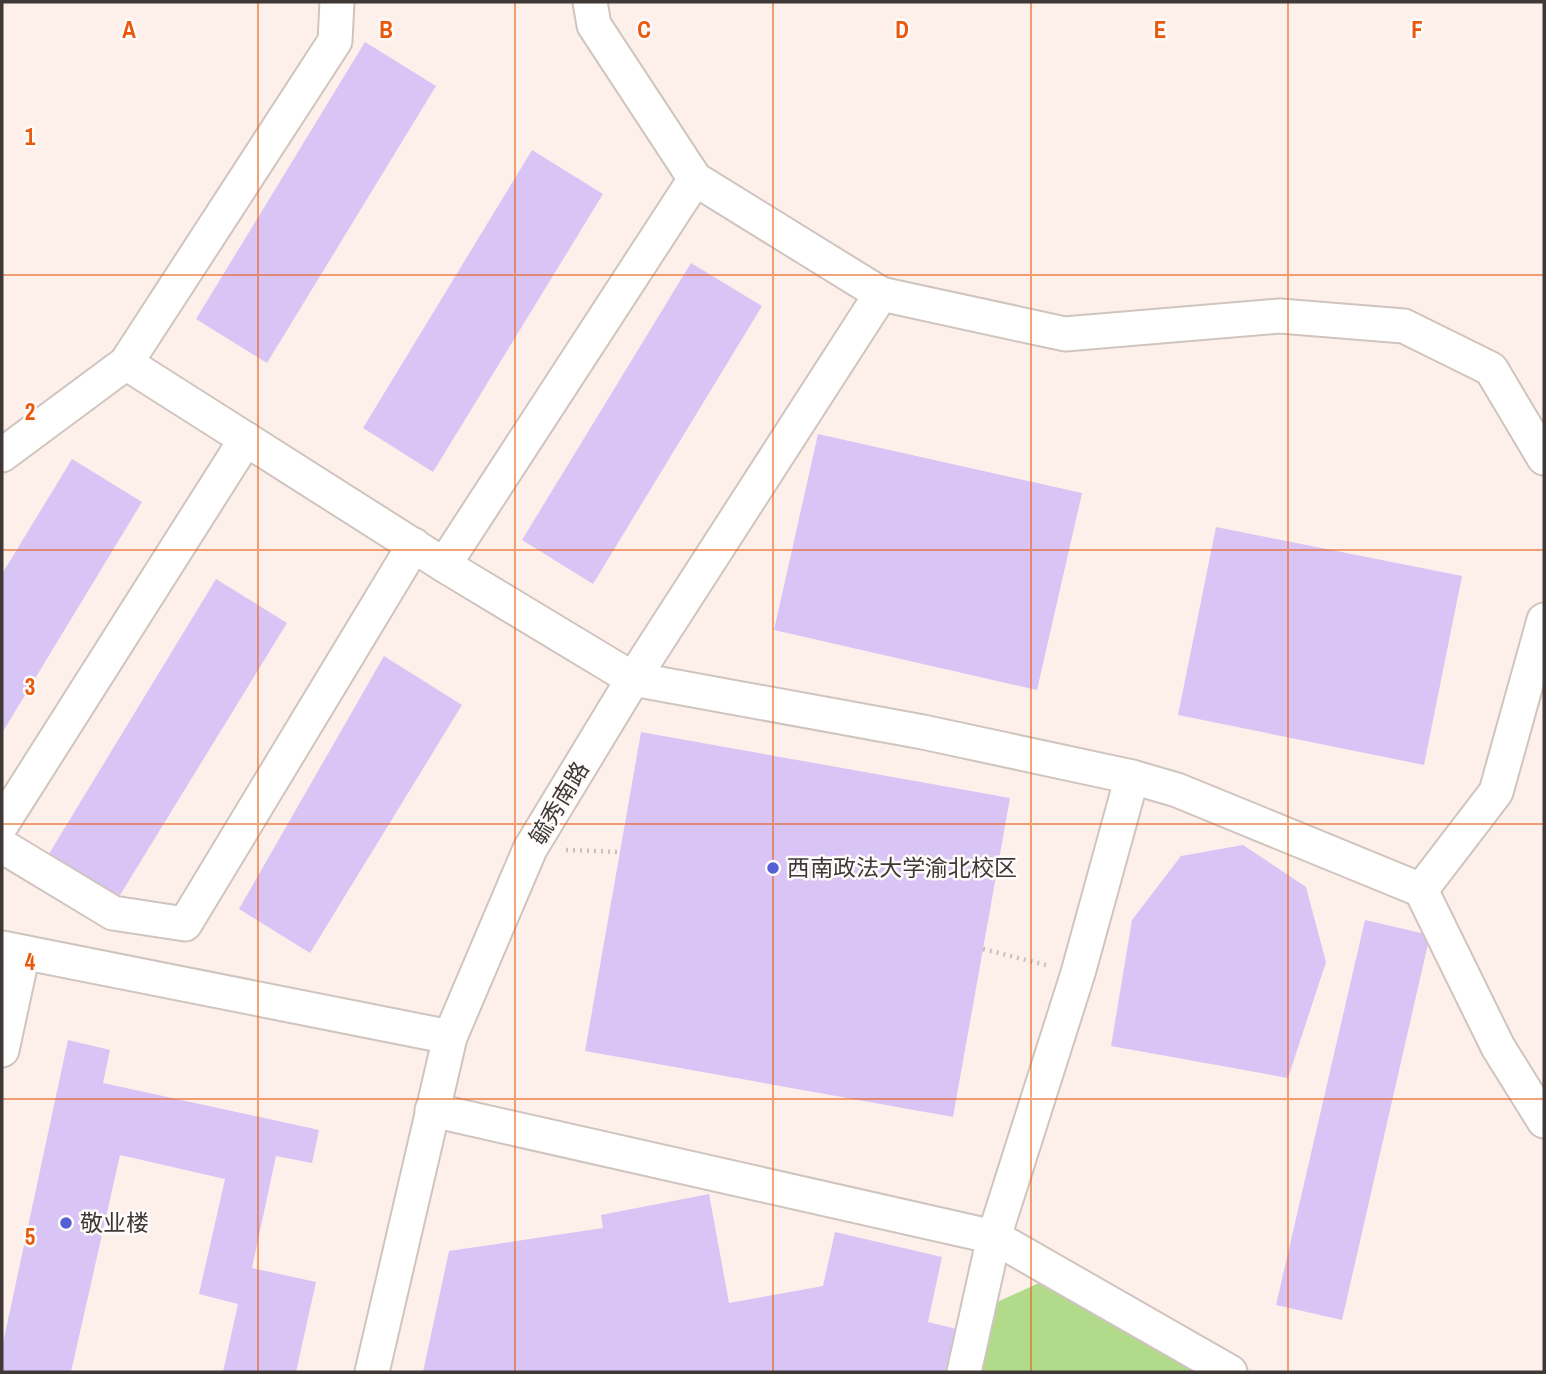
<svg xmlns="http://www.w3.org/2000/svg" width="1546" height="1374" font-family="'Archivo Narrow','Noto Sans SC',sans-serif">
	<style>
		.built { fill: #fdf0eb }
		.forest { fill: #b1db8a }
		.building { fill: #d8c4f5 }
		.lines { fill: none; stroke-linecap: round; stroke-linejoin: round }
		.minor-casing { stroke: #d0c4bf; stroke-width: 37 }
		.path { stroke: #c4c1bf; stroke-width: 4.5; stroke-dasharray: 2 5; stroke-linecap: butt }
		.minor { stroke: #fff; stroke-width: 33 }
		.grid { fill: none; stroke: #e8590c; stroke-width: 2; stroke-opacity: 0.55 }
		.poi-dot { fill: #545ed5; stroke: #fefbfa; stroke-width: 2.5 }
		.labels { text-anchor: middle; stroke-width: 5; stroke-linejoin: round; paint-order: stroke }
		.street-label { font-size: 23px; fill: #3e3937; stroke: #fefbfa }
		.poi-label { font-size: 23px; fill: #3e3937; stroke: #fefbfa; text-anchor: start }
		.grid-label { font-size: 23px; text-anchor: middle; font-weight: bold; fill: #e8590c; stroke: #fefbfa; stroke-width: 5; stroke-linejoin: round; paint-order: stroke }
	</style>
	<rect width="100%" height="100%" fill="#fefbfa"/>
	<rect class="built" x="2" y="2" width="1542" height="1370"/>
	<path class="forest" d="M 1043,1281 L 1210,1372 L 979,1372 L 995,1303 Z"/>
	<g class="building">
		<path d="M 365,42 L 436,86 L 267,363 L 196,319 Z"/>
		<path d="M 532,150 L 603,194 L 433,472 L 363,428 Z"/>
		<path d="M 691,263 L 762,306 L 593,584 L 522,540 Z"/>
		<path d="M 818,434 L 1082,493 L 1037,690 L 774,630 Z"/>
		<path d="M 72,459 L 142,502 L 2,733 L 2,574 Z"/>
		<path d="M 1216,527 L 1462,576 L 1424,765 L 1178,715 Z"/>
		<path d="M 216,579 L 287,623 L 117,900 L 47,857 Z"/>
		<path d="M 384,656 L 462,705 L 310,953 L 239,909 Z"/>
		<path d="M 641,732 L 1010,798 L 953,1117 L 585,1051 Z"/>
		<path d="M 1243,845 L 1306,887 L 1326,962 L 1288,1078 L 1111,1046 L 1132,920 L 1181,856 Z"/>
		<path d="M 1365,920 L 1430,935 L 1342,1320 L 1276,1305 Z"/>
		<path d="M 68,1040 L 110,1050 L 103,1083 L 319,1130 L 312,1163 L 276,1156 L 252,1268 L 316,1282 L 296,1372 L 223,1372 L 238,1304 L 199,1294 L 225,1179 L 120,1155 L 71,1372 L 2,1372 L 2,1348 Z"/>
		<path d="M 709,1194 L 729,1303 L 823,1286 L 835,1232 L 942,1257 L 928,1322 L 965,1331 L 956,1372 L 423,1372 L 449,1251 L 603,1228 L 601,1215 Z"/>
	</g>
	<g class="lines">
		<g class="minor-casing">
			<g id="minor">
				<path d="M 590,2 L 594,25 L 695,179 L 881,294 L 1065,334 L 1280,316 L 1404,326 L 1491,369 L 1544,458"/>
				<path d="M 126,363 L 444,565 L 633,679 L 923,732 L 1132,777 L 1177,790 L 1421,890 L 1498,1047 L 1544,1121"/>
				<path d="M 2,455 L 126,363 L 335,41 L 337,2"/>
				<path d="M 444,565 L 695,179"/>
				<path d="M 2,824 L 246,439"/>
				<path d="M 2,846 L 113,913 L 185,924 L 414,545"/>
				<path d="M 1421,890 L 1496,792 L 1544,620"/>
				<path d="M 2,948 L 450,1037"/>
				<path d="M 2,1050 L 23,953"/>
				<path d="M 432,1110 L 994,1237 L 1230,1372"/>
				<path d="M 372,1372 L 450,1037 L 530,849 L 633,679 L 881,294"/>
				<path d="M 964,1372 L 994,1237 L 1078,973 L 1132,777"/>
			</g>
		</g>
		<g class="path">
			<path d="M 566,850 L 620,852"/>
			<path d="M 983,949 L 1046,965"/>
		</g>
		<use href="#minor" class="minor"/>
	</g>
	<path class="grid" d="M 258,2 L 258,1372M 515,2 L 515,1372M 773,2 L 773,1372M 1031,2 L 1031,1372M 1288,2 L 1288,1372M 2,275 L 1544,275M 2,550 L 1544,550M 2,824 L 1544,824M 2,1099 L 1544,1099"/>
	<g class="poi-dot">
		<circle cx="773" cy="868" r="7"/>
		<circle cx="66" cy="1223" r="7"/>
	</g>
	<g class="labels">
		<g class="street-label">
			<text transform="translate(559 803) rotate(-59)" y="8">毓秀南路</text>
		</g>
		<g class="poi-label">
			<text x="787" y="876">西南政法大学渝北校区</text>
			<text x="80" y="1231">敬业楼</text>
		</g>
	</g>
	<g class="grid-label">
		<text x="129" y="38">A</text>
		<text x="386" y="38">B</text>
		<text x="644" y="38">C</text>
		<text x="902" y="38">D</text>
		<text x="1160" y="38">E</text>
		<text x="1417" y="38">F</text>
		<text x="30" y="145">1</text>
		<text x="30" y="420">2</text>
		<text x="30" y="695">3</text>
		<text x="30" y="970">4</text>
		<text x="30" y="1245">5</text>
	</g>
	<rect width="1546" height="1374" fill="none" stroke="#3e3937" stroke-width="7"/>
</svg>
